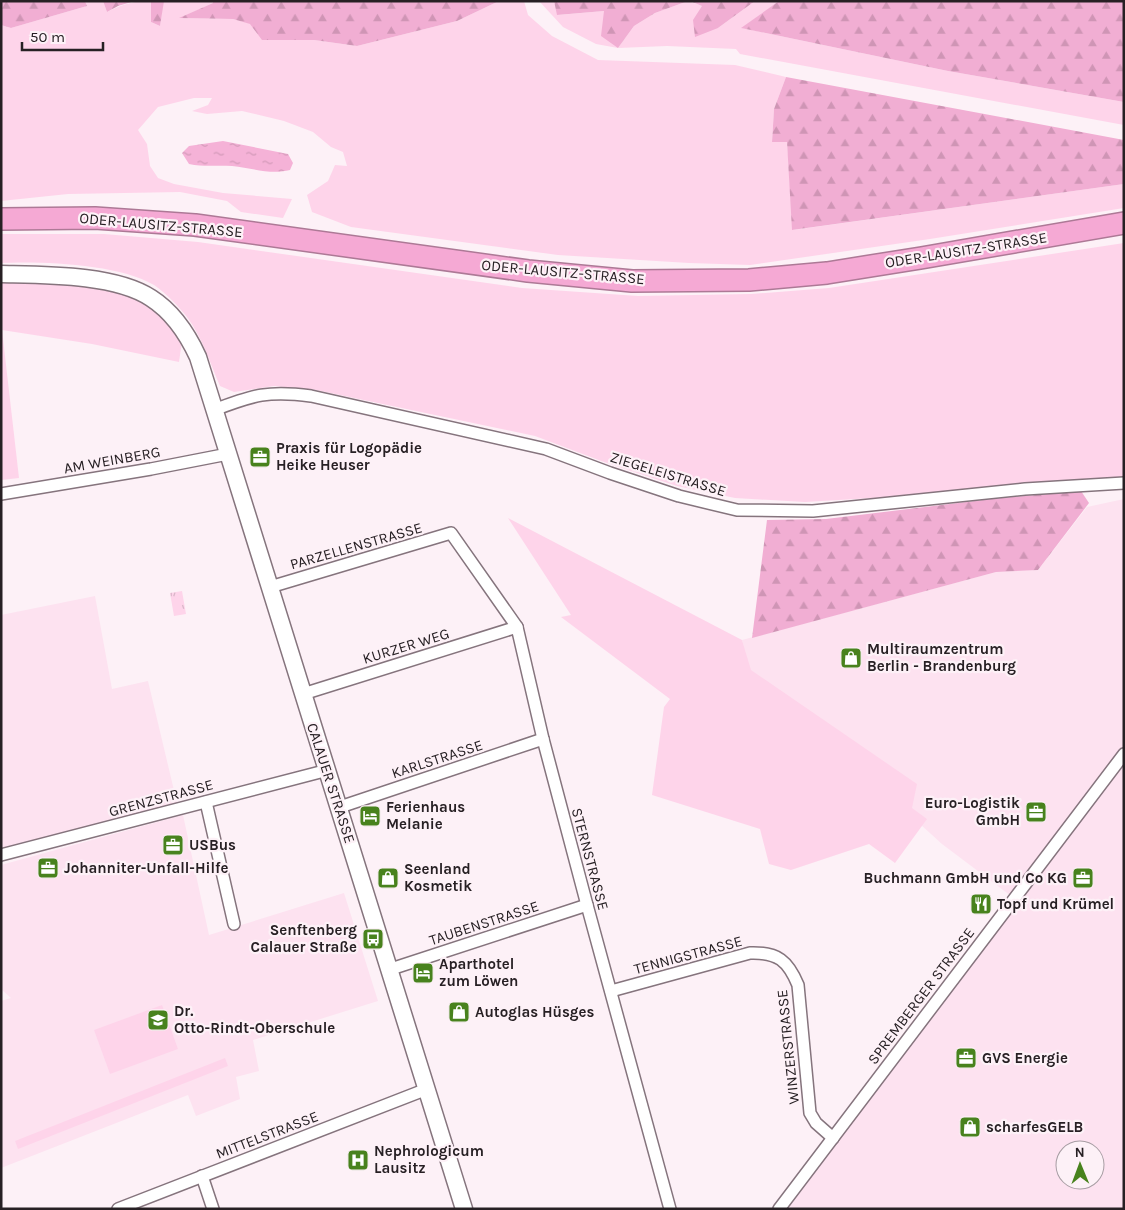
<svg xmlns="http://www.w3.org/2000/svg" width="1125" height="1210" font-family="Karla,sans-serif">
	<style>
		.built { fill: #fde2f0; fill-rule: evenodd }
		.grass { fill: #fed4ea }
		.forest { fill: url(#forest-firs) }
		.park { fill: url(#park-tufts) }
		.water { fill: url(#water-ripples) }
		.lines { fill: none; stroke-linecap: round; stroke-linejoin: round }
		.street-casing { stroke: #85747d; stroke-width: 14 }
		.secondary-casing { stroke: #85747d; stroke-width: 19 }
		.highway-casing { stroke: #ad7996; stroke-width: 24 }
		.street { stroke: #fff; stroke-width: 11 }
		.secondary { stroke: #fff; stroke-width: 16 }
		.highway { stroke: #f5a9d4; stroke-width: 21 }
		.labels { text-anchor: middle; stroke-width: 4.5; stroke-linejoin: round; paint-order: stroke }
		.street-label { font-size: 15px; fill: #272024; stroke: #fdf1f7 }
		.poi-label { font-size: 15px; font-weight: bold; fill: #272024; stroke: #fdf1f7; text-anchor: start }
	</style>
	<defs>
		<pattern id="forest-firs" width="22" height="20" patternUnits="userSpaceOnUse" patternTransform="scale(1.25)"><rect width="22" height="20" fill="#f1aed3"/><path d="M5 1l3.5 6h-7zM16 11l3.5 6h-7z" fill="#cf95b5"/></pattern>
		<pattern id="park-tufts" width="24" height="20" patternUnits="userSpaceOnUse" patternTransform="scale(1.25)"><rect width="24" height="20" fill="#fed4ea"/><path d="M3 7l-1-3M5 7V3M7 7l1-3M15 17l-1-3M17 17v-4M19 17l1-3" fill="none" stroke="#dab6c9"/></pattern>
		<pattern id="water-ripples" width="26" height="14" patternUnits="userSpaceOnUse" patternTransform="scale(1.25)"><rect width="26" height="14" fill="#f5b2d7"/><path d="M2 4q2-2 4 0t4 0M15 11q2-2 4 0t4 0" fill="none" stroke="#d299b8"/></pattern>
	</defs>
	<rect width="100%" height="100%" fill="#fdf1f7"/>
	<g class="built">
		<path d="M 1124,499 L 1124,1209 L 786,1209 L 1019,902 L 942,844 L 750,670 L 742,640 L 996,572 L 1038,570 L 1087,507 ZM 1065,1150 L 1095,1150 L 1095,1180 L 1065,1180 Z"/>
		<path d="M 95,596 L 112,689 L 148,681 L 177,803 L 1,850 L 1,615 Z"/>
		<path d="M 183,815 L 209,935 L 344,893 L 378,1001 L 253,1040 L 259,1071 L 236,1077 L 240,1099 L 196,1116 L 188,1095 L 1,1168 L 1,1001 L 11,998 L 1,989 L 1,865 Z"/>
	</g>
	<g class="grass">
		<path d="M 85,1 L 103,1 L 107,12 C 122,4 135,1 151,1 L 151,22 L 160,26 L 163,2 L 213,1 L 213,3 L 180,18 L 233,19 L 314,40 L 357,46 L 457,21 L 499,1 L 524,1 L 528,15 L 552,36 L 598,60 L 735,65 L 786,77 L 774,109 L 772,142 L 787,141 L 793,230 L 1124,184 L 1124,208 L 930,239 L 750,265 L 689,263 L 558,255 L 351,227 L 312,212 L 307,195 L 328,181 L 335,165 L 347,166 L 343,152 L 331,147 L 313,132 L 284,121 L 242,111 L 207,114 L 192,111 L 208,105 L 212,98 L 194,98 L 158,107 L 138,130 L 147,144 L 150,166 L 158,178 L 174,184 L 223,193 L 292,199 L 283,218 L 241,212 L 227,201 L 180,192 L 68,194 L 1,201 L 1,25 L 11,28 L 87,6 Z"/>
		<path d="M 539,1 L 554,1 L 558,15 L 604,11 L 618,48 L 634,26 L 655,13 L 688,1 L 703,6 L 718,28 L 755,1 L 779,1 L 742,28 L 948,71 L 1124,102 L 1124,125 L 740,54 L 736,49 L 667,46 L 618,48 L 596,44 L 563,27 Z"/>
		<path d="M 1,234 L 104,234 L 198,242 L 522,288 L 638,296 L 751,294 L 829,288 L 1124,243 L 1124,483 L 805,502 L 735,498 L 677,486 L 604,462 L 535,436 L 316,390 L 274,386 L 234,392 L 220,386 C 210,363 202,337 187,317 C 179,307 166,293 154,285 C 119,264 42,261 1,263 Z"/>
		<path d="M 1,281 C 47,283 126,281 161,314 C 169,321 176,332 182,341 L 179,362 L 92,344 L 2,330 L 19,478 L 1,480 Z"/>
		<path d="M 508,518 L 742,640 L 751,670 L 917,784 L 912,808 L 927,819 L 895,863 L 869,844 L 791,870 L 769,864 L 760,829 L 652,795 L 664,707 L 670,699 L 561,617 L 571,615 Z"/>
		<path d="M 162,1005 L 178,1049 L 110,1074 L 94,1030 Z"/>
		<path d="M 225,1058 L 228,1066 L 18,1149 L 15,1141 Z"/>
	</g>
	<g class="forest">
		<path d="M 1,1 L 85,1 L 87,6 L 11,28 L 1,25 Z"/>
		<path d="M 103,1 L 135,1 L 118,6 L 107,12 Z"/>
		<path d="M 151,1 L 164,1 L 160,26 L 151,22 Z"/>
		<path d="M 213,1 L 499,1 L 457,21 L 357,46 L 314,40 L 262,40 L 250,24 L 233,19 L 179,18 L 213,3 Z"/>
		<path d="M 554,1 L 688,1 L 655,13 L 634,26 L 618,48 L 601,36 L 604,11 L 557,15 Z"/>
		<path d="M 690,1 L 755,1 L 718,28 L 695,37 L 693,20 L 702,6 Z"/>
		<path d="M 779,1 L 1124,1 L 1124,102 L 948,71 L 741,28 Z"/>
		<path d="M 786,77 L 1124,140 L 1124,184 L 792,230 L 787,142 L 772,142 L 774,109 Z"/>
		<path d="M 1081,491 L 1089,503 L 1038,570 L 996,572 L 752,638 L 767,520 L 826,519 L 991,499 Z"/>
	</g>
	<path class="park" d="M 182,591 L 186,614 L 174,616 L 170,593 Z"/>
	<path class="water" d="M 223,141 L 288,154 L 293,163 L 290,170 C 271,175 252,168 232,166 C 217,165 203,167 189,164 L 182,153 L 189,146 Z"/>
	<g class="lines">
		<g class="street-casing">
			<g id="street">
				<path d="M 214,410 C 253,395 269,390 311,396 L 546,449 L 610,473 L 679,496 L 737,510 L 813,511 L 1025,489 L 1124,483"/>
				<path d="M 1,494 L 151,469 L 228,454"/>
				<path d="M 270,587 L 451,533 L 517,627 L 543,739 L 587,905 L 670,1209"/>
				<path d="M 303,694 L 517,627"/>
				<path d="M 206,802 L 234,924"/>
				<path d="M 340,807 L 543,739"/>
				<path d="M 1,855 L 328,770"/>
				<path d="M 391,969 L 587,905"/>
				<path d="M 611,991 L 750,953 C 778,952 788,961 798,985 L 810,1113 L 816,1123 L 833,1138"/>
				<path d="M 202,1176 L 213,1209"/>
				<path d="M 118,1209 L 427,1089"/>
				<path d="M 779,1209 L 1124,754"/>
			</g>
		</g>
		<g class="secondary-casing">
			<path id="secondary" d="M 1,274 C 44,275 115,274 151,298 C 173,312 187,333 198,357 L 464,1209"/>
		</g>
		<g class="highway-casing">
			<path id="highway" d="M 1,219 L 95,218 L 195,225 L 528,271 L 632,281 L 749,280 L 827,273 L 921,258 L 1124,223"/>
		</g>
		<use href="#street" class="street"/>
		<use href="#secondary" class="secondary"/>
		<use href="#highway" class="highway"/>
	</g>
	<defs>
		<g id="office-square" transform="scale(1.125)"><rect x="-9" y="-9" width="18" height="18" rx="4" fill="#48821d" stroke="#fdf1f7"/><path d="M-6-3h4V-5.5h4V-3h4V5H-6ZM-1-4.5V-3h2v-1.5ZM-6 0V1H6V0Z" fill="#fff"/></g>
		<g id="shop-square" transform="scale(1.125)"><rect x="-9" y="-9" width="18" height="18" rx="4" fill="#48821d" stroke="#fdf1f7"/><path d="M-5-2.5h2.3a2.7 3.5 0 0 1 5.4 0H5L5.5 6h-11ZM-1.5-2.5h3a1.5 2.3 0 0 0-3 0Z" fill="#fff"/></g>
		<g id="hotel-square" transform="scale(1.125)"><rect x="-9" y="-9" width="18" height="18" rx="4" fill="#48821d" stroke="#fdf1f7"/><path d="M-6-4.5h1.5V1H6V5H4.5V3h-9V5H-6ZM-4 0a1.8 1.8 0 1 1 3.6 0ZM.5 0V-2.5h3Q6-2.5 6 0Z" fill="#fff"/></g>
		<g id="restaurant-square" transform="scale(1.125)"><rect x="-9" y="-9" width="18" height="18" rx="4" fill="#48821d" stroke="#fdf1f7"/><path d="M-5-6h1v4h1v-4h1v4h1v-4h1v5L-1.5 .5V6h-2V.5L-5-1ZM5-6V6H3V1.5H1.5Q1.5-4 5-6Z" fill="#fff"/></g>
		<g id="bus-square" transform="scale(1.125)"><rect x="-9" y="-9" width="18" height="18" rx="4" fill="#48821d" stroke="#fdf1f7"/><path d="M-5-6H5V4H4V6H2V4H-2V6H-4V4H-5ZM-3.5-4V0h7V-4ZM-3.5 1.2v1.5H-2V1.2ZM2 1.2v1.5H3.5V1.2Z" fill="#fff"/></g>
		<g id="school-square" transform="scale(1.125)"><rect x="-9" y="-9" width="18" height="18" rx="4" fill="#48821d" stroke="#fdf1f7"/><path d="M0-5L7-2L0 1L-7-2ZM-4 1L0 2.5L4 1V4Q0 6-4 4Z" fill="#fff"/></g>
		<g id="hospital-square" transform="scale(1.125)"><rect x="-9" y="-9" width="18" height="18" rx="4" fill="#48821d" stroke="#fdf1f7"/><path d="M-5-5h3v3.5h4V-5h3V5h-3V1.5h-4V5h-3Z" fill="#fff"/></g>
	</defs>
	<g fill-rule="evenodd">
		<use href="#office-square" x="260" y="457"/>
		<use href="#shop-square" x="851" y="658"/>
		<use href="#office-square" x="1036" y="812"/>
		<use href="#hotel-square" x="370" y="816"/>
		<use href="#office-square" x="173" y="845"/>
		<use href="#office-square" x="48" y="868"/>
		<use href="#shop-square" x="388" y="878"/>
		<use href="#office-square" x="1083" y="878"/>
		<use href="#restaurant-square" x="981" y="904"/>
		<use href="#bus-square" x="373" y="939"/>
		<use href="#hotel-square" x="423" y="973"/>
		<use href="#shop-square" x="459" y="1012"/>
		<use href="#school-square" x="158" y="1020"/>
		<use href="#office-square" x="966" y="1058"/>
		<use href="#shop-square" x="970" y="1127"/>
		<use href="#hospital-square" x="358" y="1160"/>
	</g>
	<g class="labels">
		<g class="street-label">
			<text transform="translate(161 225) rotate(5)" y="5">ODER-LAUSITZ-STRASSE</text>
			<text transform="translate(966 250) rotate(-9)" y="5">ODER-LAUSITZ-STRASSE</text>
			<text transform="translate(563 272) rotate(5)" y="5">ODER-LAUSITZ-STRASSE</text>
			<text transform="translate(112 460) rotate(-10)" y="5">AM WEINBERG</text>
			<text transform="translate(668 474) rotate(17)" y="5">ZIEGELEISTRASSE</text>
			<text transform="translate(356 546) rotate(-16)" y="5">PARZELLENSTRASSE</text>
			<text transform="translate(406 646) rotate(-17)" y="5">KURZER WEG</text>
			<text transform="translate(437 759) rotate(-18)" y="5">KARLSTRASSE</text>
			<text transform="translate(331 783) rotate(72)" y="5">CALAUER STRASSE</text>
			<text transform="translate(161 798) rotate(-15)" y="5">GRENZSTRASSE</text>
			<text transform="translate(590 859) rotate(75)" y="5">STERNSTRASSE</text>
			<text transform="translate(484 923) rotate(-18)" y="5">TAUBENSTRASSE</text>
			<text transform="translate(688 955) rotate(-15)" y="5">TENNIGSTRASSE</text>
			<text transform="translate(921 996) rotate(-53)" y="5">SPREMBERGER STRASSE</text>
			<text transform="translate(788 1047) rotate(-96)" y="5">WINZERSTRASSE</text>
			<text transform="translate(267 1135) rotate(-21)" y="5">MITTELSTRASSE</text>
		</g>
		<g class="poi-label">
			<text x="276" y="453">Praxis für Logopädie<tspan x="276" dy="17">Heike Heuser</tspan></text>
			<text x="867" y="654">Multiraumzentrum<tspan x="867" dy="17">Berlin - Brandenburg</tspan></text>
			<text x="1020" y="808" text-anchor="end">Euro-Logistik<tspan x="1020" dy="17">GmbH</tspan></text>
			<text x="386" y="812">Ferienhaus<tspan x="386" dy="17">Melanie</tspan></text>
			<text x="189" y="850">USBus</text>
			<text x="64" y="873">Johanniter-Unfall-Hilfe</text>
			<text x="404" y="874">Seenland<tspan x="404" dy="17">Kosmetik</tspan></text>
			<text x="1067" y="883" text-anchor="end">Buchmann GmbH und Co KG</text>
			<text x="997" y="909">Topf und Krümel</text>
			<text x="357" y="935" text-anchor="end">Senftenberg<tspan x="357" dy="17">Calauer Straße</tspan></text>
			<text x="439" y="969">Aparthotel<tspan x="439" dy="17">zum Löwen</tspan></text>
			<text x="174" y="1016">Dr.<tspan x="174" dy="17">Otto-Rindt-Oberschule</tspan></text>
			<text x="475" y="1017">Autoglas Hüsges</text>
			<text x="982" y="1063">GVS Energie</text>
			<text x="986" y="1132">scharfesGELB</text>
			<text x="374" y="1156">Nephrologicum<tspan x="374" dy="17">Lausitz</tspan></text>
		</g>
	</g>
	<rect width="1125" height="1210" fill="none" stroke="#272024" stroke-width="5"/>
	<g transform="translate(1080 1165) rotate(359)"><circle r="24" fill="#fdf1f7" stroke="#a79da3"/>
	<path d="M0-4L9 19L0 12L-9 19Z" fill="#48821d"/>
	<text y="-8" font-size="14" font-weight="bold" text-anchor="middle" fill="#272024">N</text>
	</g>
	<path d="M22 42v8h81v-8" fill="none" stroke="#272024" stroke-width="2.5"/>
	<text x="30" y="42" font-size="15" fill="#272024" stroke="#fdf1f7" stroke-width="4" paint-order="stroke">50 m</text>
</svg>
